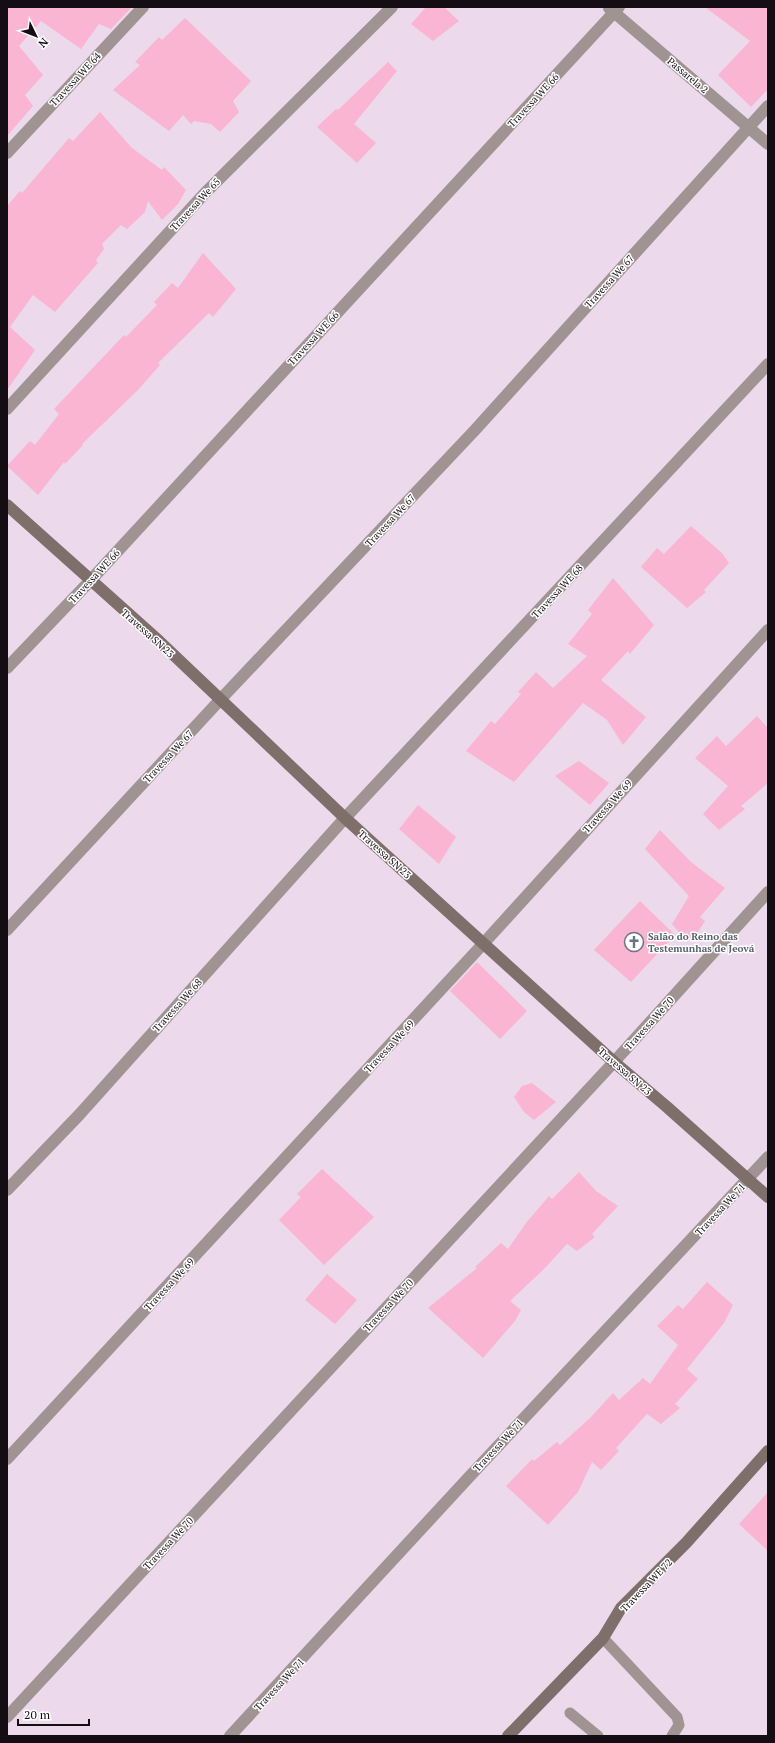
<svg xmlns="http://www.w3.org/2000/svg" width="775" height="1743" font-family="'PT Serif',serif">
	<style>
		.building { fill: #f9b5d2 }
		.lines { fill: none; stroke-linecap: round; stroke-linejoin: round }
		.lane { stroke: #9f9491; stroke-width: 11 }
		.street { stroke: #9f9491; stroke-width: 12 }
		.secondary { stroke: #7f6f6b; stroke-width: 12 }
		.labels { text-anchor: middle; stroke-width: 3; stroke-linejoin: round; paint-order: stroke }
		.street-label { font-size: 10px; fill: #140e14; stroke: #fff }
		.worship-label { font-size: 10px; font-weight: bold; fill: #5b616d; stroke: #fff; text-anchor: start }
	</style>
	<rect width="100%" height="100%" fill="#ecdaec"/>
	<g class="building">
		<path d="M 7,7 L 132,7 L 111,29 L 99,24 L 81,49 L 41,21 L 19,46 L 43,75 L 25,95 L 33,106 L 7,136 Z"/>
		<path d="M 426,7 L 444,7 L 459,21 L 433,41 L 411,24 Z"/>
		<path d="M 705,7 L 768,7 L 768,89 L 751,107 L 718,75 L 750,41 Z"/>
		<path d="M 185,18 L 251,81 L 233,101 L 239,112 L 220,132 L 211,124 L 194,121 L 191,124 L 183,115 L 169,131 L 113,90 L 140,65 L 135,62 L 159,37 L 162,40 Z"/>
		<path d="M 388,62 L 397,71 L 354,124 L 376,143 L 357,163 L 317,127 L 336,109 L 338,110 Z"/>
		<path d="M 100,112 L 132,148 L 162,170 L 164,167 L 186,190 L 178,204 L 162,220 L 148,201 L 145,212 L 127,229 L 121,225 L 102,244 L 104,249 L 96,260 L 98,263 L 55,312 L 33,295 L 10,327 L 35,350 L 7,390 L 7,206 L 20,191 L 22,193 L 69,138 L 73,141 Z"/>
		<path d="M 203,253 L 236,289 L 213,317 L 209,313 L 158,363 L 160,365 L 138,390 L 82,444 L 83,445 L 65,464 L 64,462 L 38,495 L 7,466 L 30,441 L 35,445 L 59,414 L 54,409 L 124,335 L 126,337 L 157,305 L 154,302 L 172,283 L 178,288 Z"/>
		<path d="M 691,526 L 722,553 L 729,563 L 704,590 L 706,592 L 687,608 L 641,567 L 657,548 L 664,554 Z"/>
		<path d="M 613,578 L 654,625 L 630,654 L 628,651 L 601,680 L 646,717 L 623,745 L 607,720 L 583,703 L 514,782 L 466,751 L 491,721 L 495,724 L 521,694 L 518,692 L 536,672 L 553,688 L 587,656 L 568,644 L 592,614 L 588,610 Z"/>
		<path d="M 757,716 L 768,728 L 768,783 L 741,806 L 745,809 L 719,830 L 703,814 L 728,786 L 695,758 L 717,736 L 726,746 Z"/>
		<path d="M 579,761 L 609,783 L 590,805 L 555,776 Z"/>
		<path d="M 418,805 L 456,837 L 439,864 L 399,829 Z"/>
		<path d="M 660,830 L 691,862 L 725,888 L 700,917 L 705,921 L 698,932 L 687,942 L 672,924 L 689,896 L 645,849 Z"/>
		<path d="M 640,901 L 675,935 L 631,982 L 594,950 Z"/>
		<path d="M 477,962 L 527,1011 L 500,1039 L 450,991 Z"/>
		<path d="M 532,1083 L 556,1102 L 534,1120 L 524,1112 L 514,1097 L 522,1086 Z"/>
		<path d="M 322,1169 L 374,1217 L 324,1265 L 279,1220 L 301,1197 L 297,1194 Z"/>
		<path d="M 579,1172 L 596,1191 L 618,1206 L 592,1234 L 595,1237 L 577,1251 L 567,1244 L 544,1269 L 510,1301 L 521,1310 L 515,1321 L 483,1358 L 428,1308 L 477,1268 L 475,1267 L 501,1243 L 508,1249 L 526,1223 L 549,1196 L 552,1199 Z"/>
		<path d="M 327,1274 L 357,1300 L 335,1324 L 305,1300 Z"/>
		<path d="M 707,1282 L 733,1305 L 724,1323 L 687,1369 L 698,1379 L 675,1404 L 680,1408 L 661,1424 L 647,1414 L 616,1448 L 619,1451 L 601,1470 L 592,1462 L 578,1492 L 548,1525 L 506,1486 L 532,1459 L 534,1461 L 557,1442 L 560,1445 L 590,1418 L 613,1393 L 619,1400 L 643,1378 L 650,1384 L 678,1345 L 657,1326 L 678,1305 L 683,1309 Z"/>
		<path d="M 768,1492 L 768,1551 L 739,1524 Z"/>
	</g>
	<g class="lines">
		<g class="lane">
			<path d="M 603,1638 L 677,1717 L 679,1725 L 672,1736"/>
			<path d="M 570,1713 L 598,1736"/>
		</g>
		<g class="street">
			<path d="M 609,8 L 768,144"/>
			<path d="M 7,153 L 143,7"/>
			<path d="M 7,409 L 205,193 L 392,7"/>
			<path d="M 7,668 L 90,581 L 619,7"/>
			<path d="M 7,930 L 219,701 L 475,430 L 768,106"/>
			<path d="M 7,1190 L 79,1115 L 345,818 L 768,364"/>
			<path d="M 7,1459 L 483,944 L 768,630"/>
			<path d="M 7,1717 L 614,1062 L 768,892"/>
			<path d="M 230,1736 L 470,1476 L 768,1157"/>
		</g>
		<g class="secondary">
			<path d="M 7,505 L 159,641 L 345,818 L 614,1062 L 667,1107 L 768,1197"/>
			<path d="M 508,1736 L 603,1638 L 621,1608 L 686,1543 L 768,1451"/>
		</g>
	</g>
	<defs>
		<g id="church-ring" transform="scale(1)"><circle r="9.5" fill="#fff" stroke="#6b7280" stroke-width="1.5"/><path d="M-1.2-6h2.4v3.5h3.3v2.4h-3.3V6h-2.4V-.1h-3.3v-2.4h3.3Z" fill="#6b7280"/></g>
	</defs>
	<g fill-rule="evenodd">
		<use href="#church-ring" x="634" y="942"/>
	</g>
	<g class="labels">
		<g class="street-label">
			<text transform="translate(688 75) rotate(40)" y="4">Passarela 2</text>
			<text transform="translate(75 79) rotate(-47)" y="4">Travessa WE 64</text>
			<text transform="translate(533 100) rotate(-47)" y="4">Travessa WE 66</text>
			<text transform="translate(195 204) rotate(-47)" y="4">Travessa We 65</text>
			<text transform="translate(609 281) rotate(-48)" y="4">Travessa We 67</text>
			<text transform="translate(313 338) rotate(-47)" y="4">Travessa WE 66</text>
			<text transform="translate(390 520) rotate(-47)" y="4">Travessa We 67</text>
			<text transform="translate(94 576) rotate(-47)" y="4">Travessa WE 66</text>
			<text transform="translate(557 591) rotate(-47)" y="4">Travessa WE 68</text>
			<text transform="translate(148 633) rotate(42)" y="4">Travessa SN 23</text>
			<text transform="translate(168 756) rotate(-47)" y="4">Travessa We 67</text>
			<text transform="translate(607 806) rotate(-48)" y="4">Travessa We 69</text>
			<text transform="translate(385 854) rotate(42)" y="4">Travessa SN 23</text>
			<text transform="translate(177 1005) rotate(-48)" y="4">Travessa We 68</text>
			<text transform="translate(649 1023) rotate(-48)" y="4">Travessa We 70</text>
			<text transform="translate(389 1046) rotate(-47)" y="4">Travessa We 69</text>
			<text transform="translate(625 1071) rotate(41)" y="4">Travessa SN 23</text>
			<text transform="translate(720 1209) rotate(-47)" y="4">Travessa We 71</text>
			<text transform="translate(169 1284) rotate(-47)" y="4">Travessa We 69</text>
			<text transform="translate(388 1305) rotate(-47)" y="4">Travessa We 70</text>
			<text transform="translate(498 1445) rotate(-47)" y="4">Travessa We 71</text>
			<text transform="translate(168 1543) rotate(-47)" y="4">Travessa We 70</text>
			<text transform="translate(646 1585) rotate(-46)" y="4">Travessa WE 72</text>
			<text transform="translate(279 1684) rotate(-47)" y="4">Travessa We 71</text>
		</g>
		<g class="worship-label">
			<text x="648" y="940">Salão do Reino das<tspan x="648" dy="12">Testemunhas de Jeová</tspan></text>
		</g>
	</g>
	<rect width="775" height="1743" fill="none" stroke="#140e14" stroke-width="16"/>
	<g transform="translate(36 36) rotate(133)" stroke="#ffffff" stroke-width="3" paint-order="stroke">
	<path d="M0-3L7 15L0 10L-7 15Z" fill="#140e14"/>
	<text y="-6" font-size="11" font-weight="bold" text-anchor="middle" fill="#140e14">N</text>
	</g>
	<path d="M18 1719v6h71v-6" fill="none" stroke="#140e14" stroke-width="2"/>
	<text x="24" y="1719" font-size="12" fill="#140e14" stroke="#ffffff" stroke-width="3" paint-order="stroke">20 m</text>
</svg>
